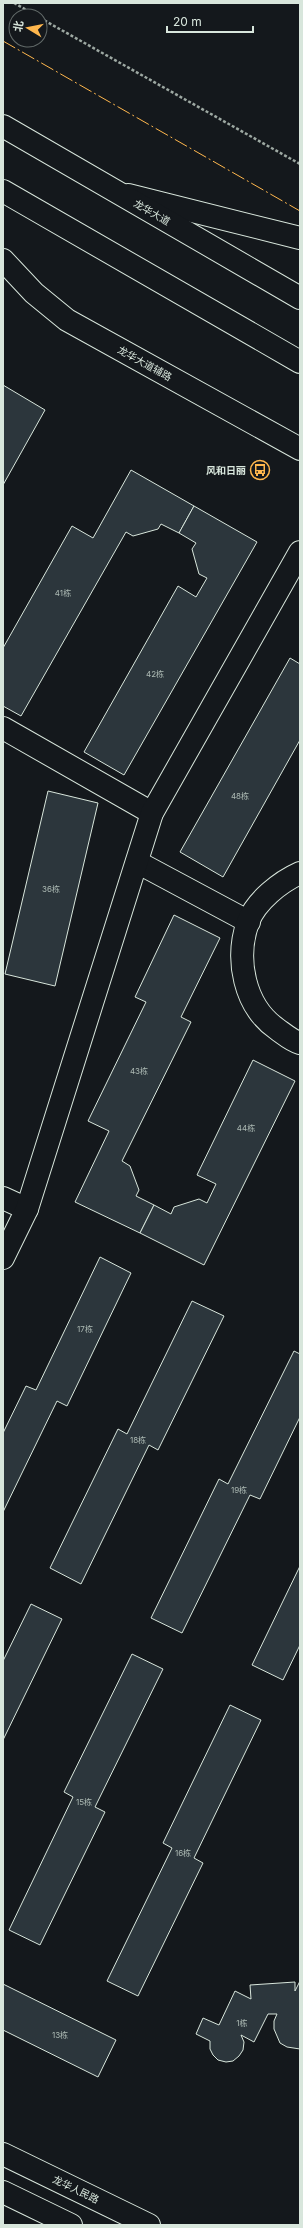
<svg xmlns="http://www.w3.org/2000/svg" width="303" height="2228" font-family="Inter,'Noto Sans SC',sans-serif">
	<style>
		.building { fill: #2c363c; stroke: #d8e6dc }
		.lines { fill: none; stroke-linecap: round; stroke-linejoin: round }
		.minor-casing { stroke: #d8e6dc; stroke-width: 24 }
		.secondary-casing { stroke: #d8e6dc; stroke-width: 24 }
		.primary-casing { stroke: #d8e6dc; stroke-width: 24 }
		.path { stroke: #9da8a2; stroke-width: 2.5; stroke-dasharray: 3 2; stroke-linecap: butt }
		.minor { stroke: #14181c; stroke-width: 22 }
		.secondary { stroke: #14181c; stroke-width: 22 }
		.primary { stroke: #14181c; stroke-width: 22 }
		.power { stroke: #ffb74d; stroke-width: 1; stroke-dasharray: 14 3 2 3; stroke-linecap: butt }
		.labels { text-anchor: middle; stroke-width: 3; stroke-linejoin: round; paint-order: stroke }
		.number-label { font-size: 8px; fill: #adbab4 }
		.street-label { font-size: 10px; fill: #d8e6dc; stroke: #14181c }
		.poi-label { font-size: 10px; font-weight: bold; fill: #d8e6dc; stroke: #14181c; text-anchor: end }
	</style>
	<rect width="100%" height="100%" fill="#14181c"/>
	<g class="building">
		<path d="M 3,385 L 45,410 L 3,485 Z"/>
		<path d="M 131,470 L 194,506 L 179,533 L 161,524 L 158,529 L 133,536 L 126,532 L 21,716 L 3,706 L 3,648 L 72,526 L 93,538 Z"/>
		<path d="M 194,506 L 257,542 L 124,775 L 84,752 L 178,586 L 196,597 L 207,578 L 199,574 L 192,549 L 196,543 L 179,533 Z"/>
		<path d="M 290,658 L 300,664 L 300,740 L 223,877 L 180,852 Z"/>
		<path d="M 48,791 L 98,803 L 55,986 L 5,974 Z"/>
		<path d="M 174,915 L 220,938 L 181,1017 L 191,1022 L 122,1161 L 130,1166 L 139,1190 L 136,1196 L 154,1205 L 140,1233 L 75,1202 L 109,1131 L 88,1121 L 146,1002 L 135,997 Z"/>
		<path d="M 253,1060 L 295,1081 L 204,1265 L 140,1233 L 154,1205 L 171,1214 L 174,1207 L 199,1199 L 207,1203 L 216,1184 L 197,1175 Z"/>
		<path d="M 100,1257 L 131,1273 L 67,1406 L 57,1401 L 3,1512 L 3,1433 L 26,1386 L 36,1390 Z"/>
		<path d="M 192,1301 L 224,1316 L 158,1450 L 149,1445 L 81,1584 L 50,1568 L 118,1429 L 127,1434 Z"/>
		<path d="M 294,1351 L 300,1354 L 300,1417 L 260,1499 L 250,1495 L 182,1633 L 151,1618 L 219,1479 L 228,1484 Z"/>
		<path d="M 300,1566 L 300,1645 L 283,1680 L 252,1665 Z"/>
		<path d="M 31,1604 L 62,1619 L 3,1740 L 3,1661 Z"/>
		<path d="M 132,1654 L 163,1669 L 95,1807 L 105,1812 L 40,1945 L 9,1930 L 73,1797 L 64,1792 Z"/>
		<path d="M 230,1705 L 261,1720 L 194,1858 L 203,1863 L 138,1996 L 107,1981 L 172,1848 L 163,1843 Z"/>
		<path d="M 300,1981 L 300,2049 L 287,2047 L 280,2043 L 274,2029 L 274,2021 L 277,2014 L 268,2014 L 254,2042 L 241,2035 L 244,2042 L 243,2050 L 239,2056 L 233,2061 L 226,2062 L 218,2060 L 213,2055 L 210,2049 L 210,2041 L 196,2034 L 203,2018 L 219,2025 L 235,1991 L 251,1999 L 250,1985 L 295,1982 L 295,1991 Z"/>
		<path d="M 3,1984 L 116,2040 L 98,2077 L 3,2030 Z"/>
	</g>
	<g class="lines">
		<g class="minor-casing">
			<g id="minor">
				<path d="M 3,728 L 152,813"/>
				<path d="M 137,862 L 249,922"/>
				<path d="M 300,873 C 280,882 256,901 248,922 C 235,959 244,1006 277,1029 C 284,1034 292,1041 300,1043"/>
				<path d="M 3,1198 L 27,1209"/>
				<path d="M 3,1258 L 27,1209 L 152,813 L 300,552"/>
			</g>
		</g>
		<g class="secondary-casing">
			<g id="secondary">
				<path d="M 128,195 L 300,238"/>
				<path d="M 3,260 L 34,293 L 67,320 L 300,449"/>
				<path d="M 3,2154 L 149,2225"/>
				<path d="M 3,2192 L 71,2225"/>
			</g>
		</g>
		<g class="primary-casing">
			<g id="primary">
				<path d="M 3,126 L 300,298"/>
				<path d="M 3,191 L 300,362"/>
			</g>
		</g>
		<g class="path">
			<path d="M 14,3 L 37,16"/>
			<path d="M 40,18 L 300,164"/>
		</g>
		<use href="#minor" class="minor"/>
		<use href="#secondary" class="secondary"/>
		<use href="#primary" class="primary"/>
		<path class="power" d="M 3,41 L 300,211"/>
	</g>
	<defs>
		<g id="bus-ring" transform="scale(1)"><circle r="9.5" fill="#14181c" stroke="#ffb74d" stroke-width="1.5"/><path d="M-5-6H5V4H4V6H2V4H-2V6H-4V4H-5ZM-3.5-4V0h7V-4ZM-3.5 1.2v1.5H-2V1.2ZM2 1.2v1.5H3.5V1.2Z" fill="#ffb74d"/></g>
	</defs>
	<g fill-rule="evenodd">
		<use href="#bus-ring" x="260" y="470"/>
	</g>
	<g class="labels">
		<g class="number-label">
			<text x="63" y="596">41栋</text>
			<text x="155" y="677">42栋</text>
			<text x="240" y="799">48栋</text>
			<text x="51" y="892">36栋</text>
			<text x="139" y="1074">43栋</text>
			<text x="246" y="1131">44栋</text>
			<text x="85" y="1332">17栋</text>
			<text x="138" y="1443">18栋</text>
			<text x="239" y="1493">19栋</text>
			<text x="84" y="1805">15栋</text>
			<text x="183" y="1856">16栋</text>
			<text x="242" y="2026">1栋</text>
			<text x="60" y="2038">13栋</text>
		</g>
		<g class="street-label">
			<text transform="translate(152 212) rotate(30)" y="4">龙华大道</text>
			<text transform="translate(145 363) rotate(29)" y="4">龙华大道辅路</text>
			<text transform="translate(76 2189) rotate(26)" y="4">龙华人民路</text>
		</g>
		<g class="poi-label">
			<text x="246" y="474">风和日丽</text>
		</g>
	</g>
	<rect width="303" height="2228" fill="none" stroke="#d8e6dc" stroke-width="8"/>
	<g transform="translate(28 28) rotate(280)"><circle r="19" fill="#14181c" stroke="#626a69"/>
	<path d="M0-3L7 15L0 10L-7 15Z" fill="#ffb74d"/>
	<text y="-6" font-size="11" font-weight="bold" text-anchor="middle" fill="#d8e6dc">北</text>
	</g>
	<path d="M167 26v6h86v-6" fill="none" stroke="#d8e6dc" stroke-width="2"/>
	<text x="173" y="26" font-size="12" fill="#d8e6dc" stroke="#14181c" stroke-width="3" paint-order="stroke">20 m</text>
</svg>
